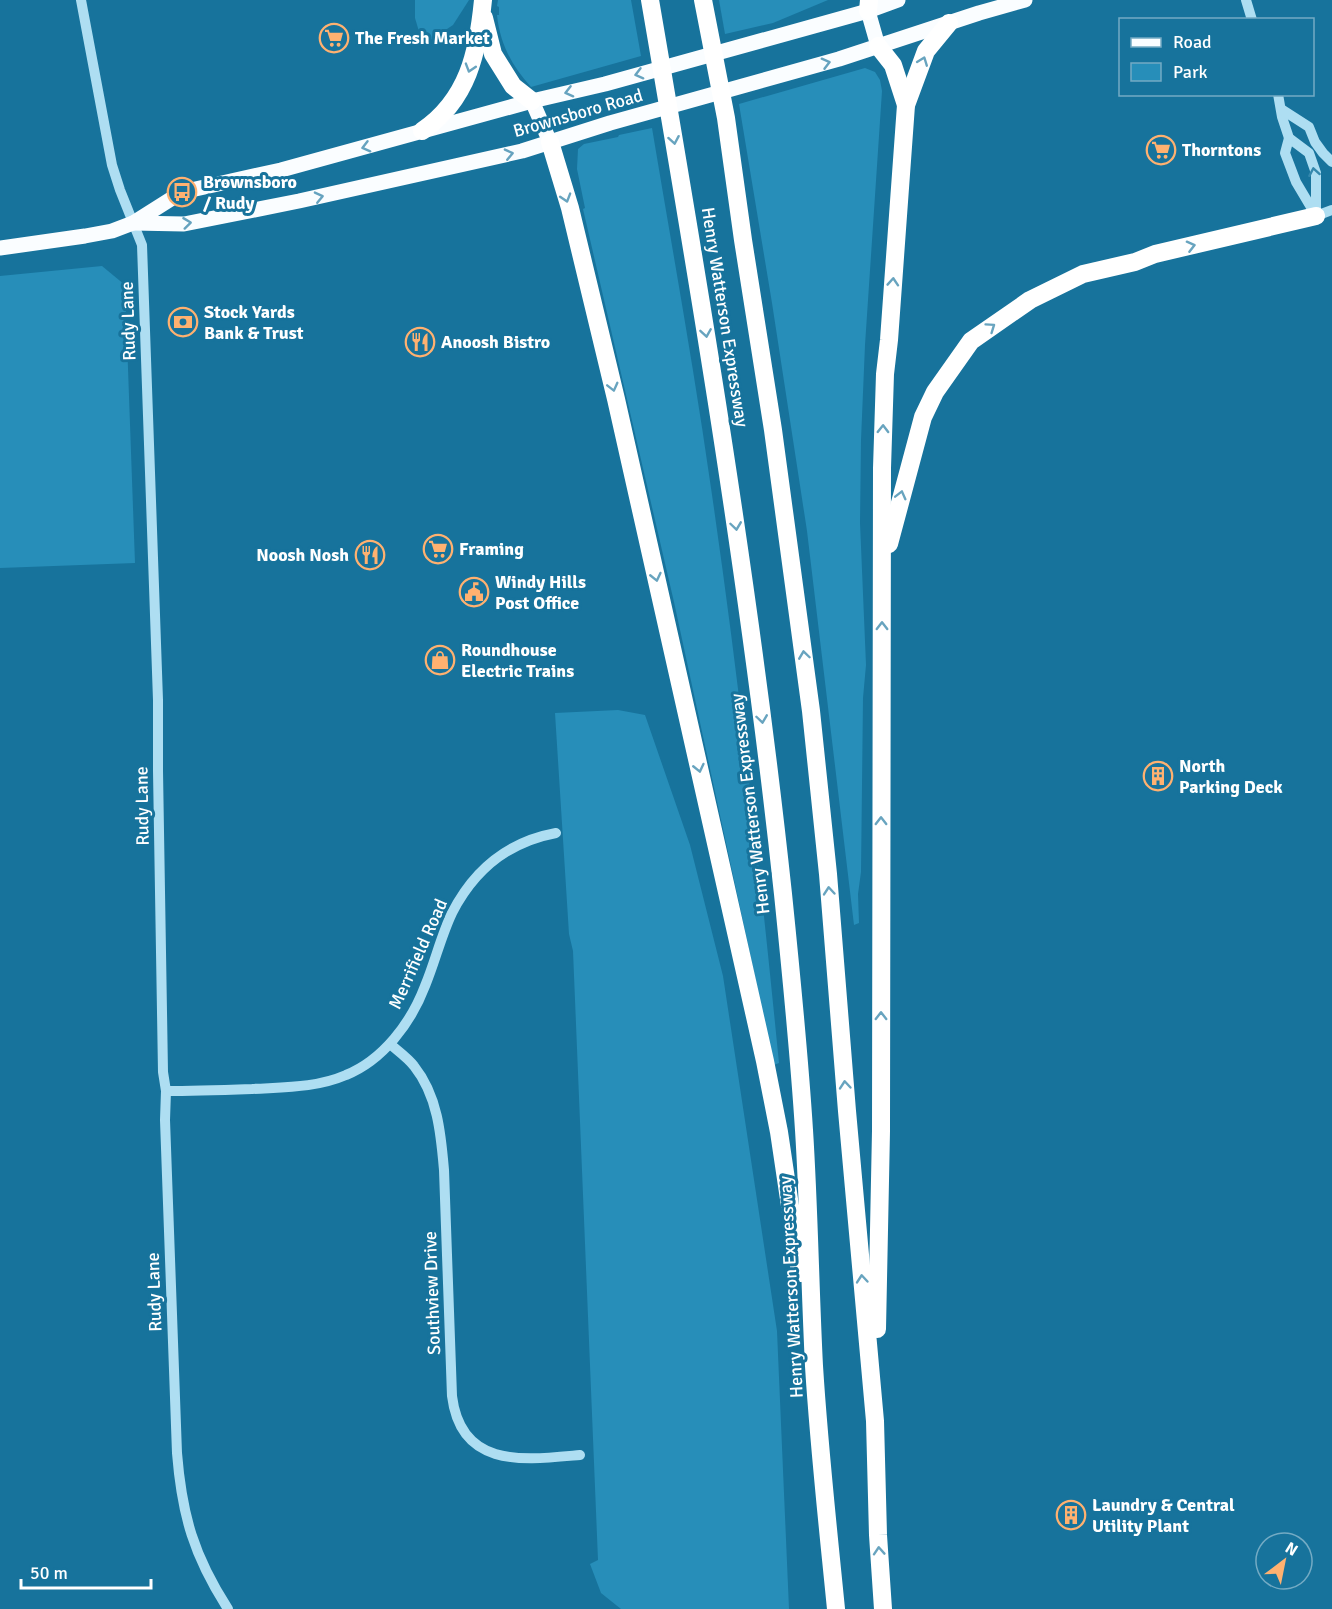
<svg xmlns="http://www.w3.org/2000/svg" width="1332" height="1609" font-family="Signika,sans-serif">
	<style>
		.green { fill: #278eb9 }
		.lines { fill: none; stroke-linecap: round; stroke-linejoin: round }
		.minor { stroke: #aedef2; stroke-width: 10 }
		.major { stroke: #fafdff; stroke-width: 15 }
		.highway { stroke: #fff; stroke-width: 18 }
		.oneway { stroke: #68a4bf }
		.oneway2 { stroke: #66a3bf }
		.oneway3 { stroke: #3588ad }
		.labels { text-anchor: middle; stroke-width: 6; stroke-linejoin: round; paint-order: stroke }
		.poi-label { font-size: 18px; font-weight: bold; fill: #fff; stroke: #17739c; text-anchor: start }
		.street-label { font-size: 18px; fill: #fff; stroke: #17739c }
	</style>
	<rect width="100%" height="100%" fill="#17739c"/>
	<g class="green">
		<path d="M 415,0 L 469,0 L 453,25 L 423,45 L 415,18 Z"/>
		<path d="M 498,0 L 631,0 L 641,56 L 531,87 C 512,66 500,44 497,15 L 499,15 L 499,7 L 497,6 Z"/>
		<path d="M 719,0 L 828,0 L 773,23 L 725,34 Z"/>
		<path d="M 865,68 L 875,72 L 880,80 L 882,91 L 865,345 L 861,440 L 860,523 L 866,665 L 863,698 L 861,872 L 858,894 L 859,923 L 854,925 L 807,531 L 772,303 L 739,104 Z"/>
		<path d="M 652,128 C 672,248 694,368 711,488 C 739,679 760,871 779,1063 L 774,1065 L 674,602 L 583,209 L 585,208 L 577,169 L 578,149 L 584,144 L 618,137 L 619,135 Z"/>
		<path d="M 102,266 L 125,285 L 135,563 L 0,568 L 0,276 Z"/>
		<path d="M 618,710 L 645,715 L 690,845 L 723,976 L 777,1331 L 789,1609 L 621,1609 L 601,1593 L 590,1564 L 598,1560 L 573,951 L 569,934 L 555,713 Z"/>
	</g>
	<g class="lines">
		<g class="minor">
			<path d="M 81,0 L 112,165 L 120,190 L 142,245 L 158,700 L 158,771 L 163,1072 L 166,1091 L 165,1120 L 177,1453 C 182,1516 194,1556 228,1609"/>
			<path d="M 1246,0 L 1252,20"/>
			<path d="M 1278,94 L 1282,117 L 1289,138 L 1309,153 L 1316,173 L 1316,216"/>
			<path d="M 1281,109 L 1309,127 L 1315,142 L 1323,153 L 1332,162"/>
			<path d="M 1289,138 L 1285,153 L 1296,182 L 1315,214"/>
			<path d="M 1316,216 L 1332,210"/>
			<path d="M 390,1044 C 398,1051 408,1058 414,1066 C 438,1096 441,1135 444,1170 L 452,1396 C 461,1469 524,1460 580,1455"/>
			<path d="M 166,1091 C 194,1091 223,1090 252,1089 C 284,1087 316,1088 346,1075 C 383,1060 411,1023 425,986 C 435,962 441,936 452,913 C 474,870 507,842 556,833"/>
		</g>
		<g class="major">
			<path d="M 868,11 L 878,46"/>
			<path d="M 532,101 L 550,142"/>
			<path d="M 133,223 L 184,224 L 299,201 L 522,151 L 610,123 L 839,59 L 979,13 L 1025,0"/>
			<path d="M 0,248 L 85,236 L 112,231 L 133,223 L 182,192 L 281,170 L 532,101 L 605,84 L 868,11 L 898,0"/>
		</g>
		<g class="highway">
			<path d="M 650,0 C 701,297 751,594 783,894 C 791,972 799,1052 804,1130 C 809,1208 810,1287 814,1366 C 819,1447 828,1528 836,1609"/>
			<path d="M 703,0 L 726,118 L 743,240 L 773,430 L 811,711 L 828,874 L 847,1111 L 875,1421 L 878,1535 L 883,1609"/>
			<path d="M 868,11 L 869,0"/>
			<path d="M 484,18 L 493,54 L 513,86 L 532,101"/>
			<path d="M 878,46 L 893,65 L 906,105"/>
			<path d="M 422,131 C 468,100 478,52 483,0"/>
			<path d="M 550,142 L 570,208 L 616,399 L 765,1061 L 779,1132 L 800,1273"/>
			<path d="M 889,544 L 923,417 L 935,392 L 971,341 L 1030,300 L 1083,274 L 1135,262 L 1155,254 L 1316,216"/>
			<path d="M 877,1329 L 881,1131 L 882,468 L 885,374 L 889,340 L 906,105 L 926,51 L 949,23"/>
		</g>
	</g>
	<defs><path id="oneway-chevron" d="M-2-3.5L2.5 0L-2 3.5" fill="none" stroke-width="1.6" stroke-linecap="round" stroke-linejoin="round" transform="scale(1.5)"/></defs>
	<g class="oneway">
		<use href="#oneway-chevron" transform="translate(923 61) rotate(-69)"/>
		<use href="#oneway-chevron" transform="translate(470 68) rotate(107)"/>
		<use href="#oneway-chevron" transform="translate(674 140) rotate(80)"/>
		<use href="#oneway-chevron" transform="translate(566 198) rotate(73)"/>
		<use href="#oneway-chevron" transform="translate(1191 246) rotate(-14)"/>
		<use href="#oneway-chevron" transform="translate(893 282) rotate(-86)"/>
		<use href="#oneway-chevron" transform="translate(991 327) rotate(-35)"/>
		<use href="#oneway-chevron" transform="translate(706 333) rotate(81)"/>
		<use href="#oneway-chevron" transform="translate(613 387) rotate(76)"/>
		<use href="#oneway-chevron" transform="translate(883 429) rotate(-89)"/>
		<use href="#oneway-chevron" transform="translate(901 495) rotate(-76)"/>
		<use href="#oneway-chevron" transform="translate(736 526) rotate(82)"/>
		<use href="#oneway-chevron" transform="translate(656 577) rotate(77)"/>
		<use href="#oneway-chevron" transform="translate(882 626) rotate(-90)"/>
		<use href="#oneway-chevron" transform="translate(804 655) rotate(-98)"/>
		<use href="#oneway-chevron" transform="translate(762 719) rotate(82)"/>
		<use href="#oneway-chevron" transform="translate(699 768) rotate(77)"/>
		<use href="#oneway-chevron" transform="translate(881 821) rotate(-90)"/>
		<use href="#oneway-chevron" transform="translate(829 891) rotate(-95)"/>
		<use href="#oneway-chevron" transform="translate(881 1016) rotate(-90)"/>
		<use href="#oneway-chevron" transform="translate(845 1085) rotate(-95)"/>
		<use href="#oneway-chevron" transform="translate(862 1279) rotate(-95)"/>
		<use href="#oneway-chevron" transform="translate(879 1551) rotate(-94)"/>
	</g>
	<g class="oneway2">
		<use href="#oneway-chevron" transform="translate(826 63) rotate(-15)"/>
		<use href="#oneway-chevron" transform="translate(639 74) rotate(165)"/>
		<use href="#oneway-chevron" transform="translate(569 92) rotate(166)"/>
		<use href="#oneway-chevron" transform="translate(366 147) rotate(165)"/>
		<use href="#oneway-chevron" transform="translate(509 154) rotate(-13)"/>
		<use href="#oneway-chevron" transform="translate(319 197) rotate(-13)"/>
		<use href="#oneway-chevron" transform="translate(187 223) rotate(-7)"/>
	</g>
	<use class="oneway3" href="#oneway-chevron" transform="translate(1314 172) rotate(-100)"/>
	<defs>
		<g id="supermarket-ring" transform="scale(1.5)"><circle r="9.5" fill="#17739c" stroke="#ffb170" stroke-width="1.5"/><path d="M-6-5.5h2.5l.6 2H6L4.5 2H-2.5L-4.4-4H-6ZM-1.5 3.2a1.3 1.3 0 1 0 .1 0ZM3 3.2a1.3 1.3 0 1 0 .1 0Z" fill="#ffb170"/></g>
		<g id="bus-ring" transform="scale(1.5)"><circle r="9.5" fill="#17739c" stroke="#ffb170" stroke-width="1.5"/><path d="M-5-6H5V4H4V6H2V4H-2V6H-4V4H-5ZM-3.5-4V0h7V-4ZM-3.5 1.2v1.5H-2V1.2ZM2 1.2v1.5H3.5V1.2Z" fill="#ffb170"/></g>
		<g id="bank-ring" transform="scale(1.5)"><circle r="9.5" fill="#17739c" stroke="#ffb170" stroke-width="1.5"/><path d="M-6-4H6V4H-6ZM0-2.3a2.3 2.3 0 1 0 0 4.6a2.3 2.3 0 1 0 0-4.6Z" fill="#ffb170"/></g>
		<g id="restaurant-ring" transform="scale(1.5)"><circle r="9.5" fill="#17739c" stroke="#ffb170" stroke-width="1.5"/><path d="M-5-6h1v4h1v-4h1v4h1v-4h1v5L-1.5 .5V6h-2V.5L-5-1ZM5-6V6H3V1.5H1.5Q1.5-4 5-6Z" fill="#ffb170"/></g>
		<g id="civic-ring" transform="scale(1.5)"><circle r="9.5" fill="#17739c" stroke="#ffb170" stroke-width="1.5"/><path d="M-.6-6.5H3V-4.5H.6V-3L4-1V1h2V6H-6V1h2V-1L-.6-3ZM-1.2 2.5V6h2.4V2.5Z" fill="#ffb170"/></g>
		<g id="shop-ring" transform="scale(1.5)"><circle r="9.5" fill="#17739c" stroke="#ffb170" stroke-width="1.5"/><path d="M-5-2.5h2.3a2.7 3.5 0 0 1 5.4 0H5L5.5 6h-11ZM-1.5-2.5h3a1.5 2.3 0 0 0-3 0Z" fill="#ffb170"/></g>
		<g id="building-ring" transform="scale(1.5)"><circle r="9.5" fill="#17739c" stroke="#ffb170" stroke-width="1.5"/><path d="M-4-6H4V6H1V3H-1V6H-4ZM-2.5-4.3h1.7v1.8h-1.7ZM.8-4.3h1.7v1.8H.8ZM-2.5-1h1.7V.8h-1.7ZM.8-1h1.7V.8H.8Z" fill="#ffb170"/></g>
	</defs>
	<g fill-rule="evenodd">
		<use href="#supermarket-ring" x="334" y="38"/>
		<use href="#supermarket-ring" x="1161" y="150"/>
		<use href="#bus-ring" x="182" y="192"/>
		<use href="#bank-ring" x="183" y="322"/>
		<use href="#restaurant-ring" x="420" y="342"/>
		<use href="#supermarket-ring" x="438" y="549"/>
		<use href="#restaurant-ring" x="370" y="555"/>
		<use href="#civic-ring" x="474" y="592"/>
		<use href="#shop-ring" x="440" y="660"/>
		<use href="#building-ring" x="1158" y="776"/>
		<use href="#building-ring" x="1071" y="1515"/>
	</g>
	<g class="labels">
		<g class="poi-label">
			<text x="355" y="44">The Fresh Market</text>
			<text x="1182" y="156">Thorntons</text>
			<text x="203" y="188">Brownsboro<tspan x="203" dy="21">/ Rudy</tspan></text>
			<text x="204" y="318">Stock Yards<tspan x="204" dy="21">Bank &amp; Trust</tspan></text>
			<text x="441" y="348">Anoosh Bistro</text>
			<text x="459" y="555">Framing</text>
			<text x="349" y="561" text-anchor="end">Noosh Nosh</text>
			<text x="495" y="588">Windy Hills<tspan x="495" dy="21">Post Office</tspan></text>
			<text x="461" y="656">Roundhouse<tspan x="461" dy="21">Electric Trains</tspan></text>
			<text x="1179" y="772">North<tspan x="1179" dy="21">Parking Deck</tspan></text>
			<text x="1092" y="1511">Laundry &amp; Central<tspan x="1092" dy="21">Utility Plant</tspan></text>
		</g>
		<g class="street-label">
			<text transform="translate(578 113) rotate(-16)" y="6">Brownsboro Road</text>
			<text transform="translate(725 317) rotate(81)" y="6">Henry Watterson Expressway</text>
			<text transform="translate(128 321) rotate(-92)" y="6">Rudy Lane</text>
			<text transform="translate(750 804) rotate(-97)" y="6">Henry Watterson Expressway</text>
			<text transform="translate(142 806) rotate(-91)" y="6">Rudy Lane</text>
			<text transform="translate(418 954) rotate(-66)" y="6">Merrifield Road</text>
			<text transform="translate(791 1287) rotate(-93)" y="6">Henry Watterson Expressway</text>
			<text transform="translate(154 1292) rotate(-92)" y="6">Rudy Lane</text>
			<text transform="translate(432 1293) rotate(-92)" y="6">Southview Drive</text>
		</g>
	</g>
	<rect x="1119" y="18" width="195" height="78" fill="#17739c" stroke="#74abc4" stroke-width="1.5"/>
	<rect x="1131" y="38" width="30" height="9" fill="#fafdff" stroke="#74abc4" stroke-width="1.5"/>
	<text x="1173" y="48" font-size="18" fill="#ffffff">Road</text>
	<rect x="1131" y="63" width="30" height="18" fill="#278eb9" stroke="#74abc4" stroke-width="1.5"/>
	<text x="1173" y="78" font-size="18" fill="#ffffff">Park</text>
	<g transform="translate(1284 1561) rotate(32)"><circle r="28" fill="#17739c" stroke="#74abc4" stroke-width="1.5"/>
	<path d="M0-4.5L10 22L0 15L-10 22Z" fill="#ffb170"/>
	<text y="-9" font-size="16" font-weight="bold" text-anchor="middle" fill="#ffffff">N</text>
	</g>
	<path d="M21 1579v9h130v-9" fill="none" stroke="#ffffff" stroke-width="3"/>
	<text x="30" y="1579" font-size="18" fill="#ffffff" stroke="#17739c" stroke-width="4.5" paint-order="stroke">50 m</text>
</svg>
